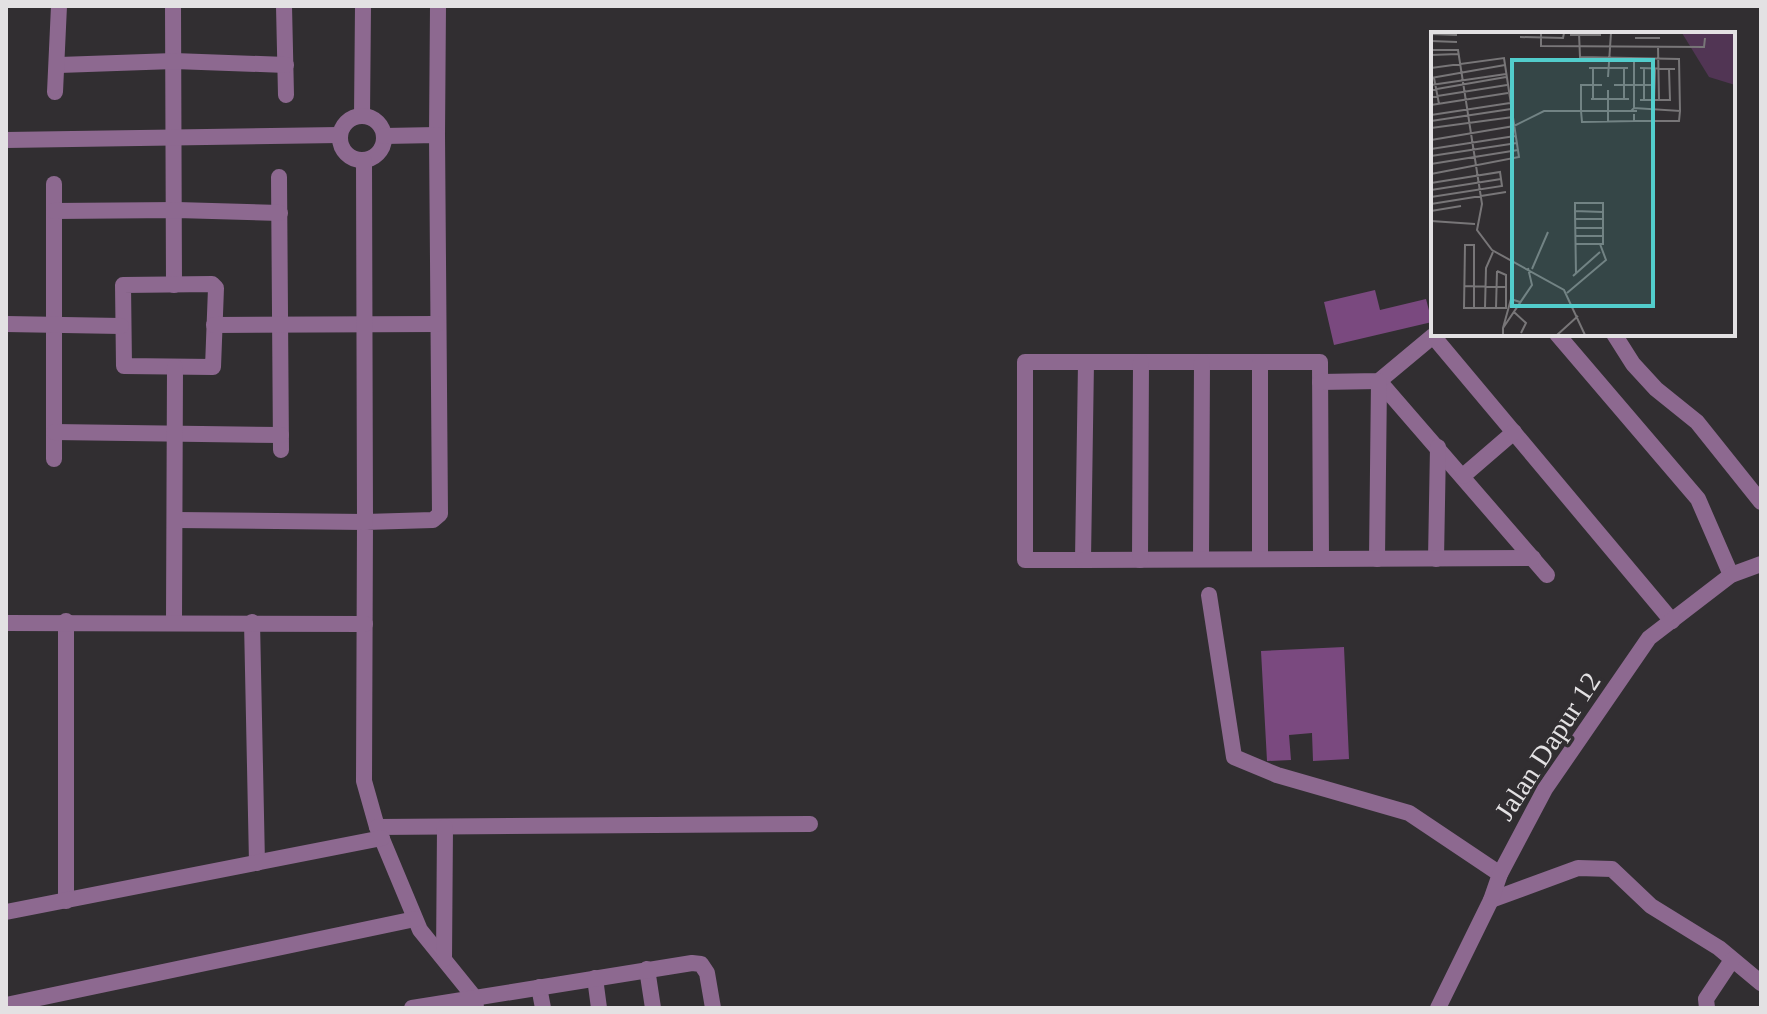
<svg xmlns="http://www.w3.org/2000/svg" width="1767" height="1014" font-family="'Times New Roman',serif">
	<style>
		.building { fill: #7a497f }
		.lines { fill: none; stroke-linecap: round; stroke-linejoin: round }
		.minor { stroke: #8d6990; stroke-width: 16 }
		.labels { text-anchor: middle; stroke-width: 7; stroke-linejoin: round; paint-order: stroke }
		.street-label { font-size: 28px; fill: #e3e1e3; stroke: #312e31 }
		.inset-road { fill: none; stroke: #787678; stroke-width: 2 }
		.view { fill: #52cdcc; fill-opacity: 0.15; stroke: #52cdcc; stroke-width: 4 }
		.inset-edge { fill: none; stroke: #e3e1e3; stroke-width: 4 }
	</style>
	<rect width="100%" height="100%" fill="#312e31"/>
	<g class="building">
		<path d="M 1375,290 L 1380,310 L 1426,299 L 1432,322 L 1334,345 L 1324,302 Z"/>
		<path d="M 1344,647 L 1349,759 L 1313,761 L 1312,733 L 1289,735 L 1291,760 L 1267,761 L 1261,651 Z"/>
	</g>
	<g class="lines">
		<g class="minor">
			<path d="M 173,6 L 174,285"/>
			<path d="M 284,6 L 286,95"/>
			<path d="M 59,65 L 174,61 L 286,65"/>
			<path d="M 55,92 L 59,6"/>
			<path d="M 362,116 L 363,6"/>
			<circle cx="362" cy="138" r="22"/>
			<path d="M 437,135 L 438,6"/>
			<path d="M 384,136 L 437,135 L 440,514 L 433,520 L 365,522 L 364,781 L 377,827 L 420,930 L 475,998 L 476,1008"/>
			<path d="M 6,140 L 339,135"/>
			<path d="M 279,177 L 281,450"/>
			<path d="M 54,184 L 54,459"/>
			<path d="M 54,211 L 177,210 L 280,213"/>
			<path d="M 212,284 L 216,288 L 213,367 L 124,366 L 123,285 Z"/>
			<path d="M 6,324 L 121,326"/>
			<path d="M 214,325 L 437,324"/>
			<path d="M 1557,334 L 1698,499 L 1731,575"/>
			<path d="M 1614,334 L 1633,364 L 1656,389 L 1697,422 L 1761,502"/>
			<path d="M 1086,362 L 1083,560 L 1025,560 L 1025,362 L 1320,362 L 1321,559"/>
			<path d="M 1260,362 L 1260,559"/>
			<path d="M 1379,381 L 1547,575"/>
			<path d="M 1320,382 L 1379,381 L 1433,336 L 1672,621"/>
			<path d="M 54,432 L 281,435"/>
			<path d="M 1463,476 L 1514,432"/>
			<path d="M 176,520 L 365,522 L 364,161"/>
			<path d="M 1201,559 L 1202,362"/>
			<path d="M 1377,559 L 1379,381"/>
			<path d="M 1436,559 L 1438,447"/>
			<path d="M 1083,560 L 1533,558"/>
			<path d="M 1140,560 L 1141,362"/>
			<path d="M 1209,595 L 1234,757 L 1277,775 L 1409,813 L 1500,874"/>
			<path d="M 66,621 L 66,901"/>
			<path d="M 174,621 L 175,367"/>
			<path d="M 252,622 L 257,863"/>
			<path d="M 6,623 L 365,624"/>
			<path d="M 377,827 L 810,824"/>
			<path d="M 1491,900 L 1578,868 L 1612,869 L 1651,906 L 1719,948 L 1761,983"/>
			<path d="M 6,912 L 382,838"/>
			<path d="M 444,959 L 445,827"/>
			<path d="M 647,969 L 653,1008"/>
			<path d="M 595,978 L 599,1008"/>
			<path d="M 539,987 L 543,1008"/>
			<path d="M 6,1005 L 415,919"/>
			<path d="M 412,1008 L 692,963 L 701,964 L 707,973 L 713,1008"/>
			<path d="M 1438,1008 L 1491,900 L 1500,874 L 1545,789 L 1649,638 L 1731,575 L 1761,564"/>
			<path d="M 1707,1008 L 1706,999 L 1732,960"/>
		</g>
	</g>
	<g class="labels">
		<g class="street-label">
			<text transform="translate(1547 746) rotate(-57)" y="10">Jalan Dapur 12</text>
		</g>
	</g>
	<g transform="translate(1431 32)">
		<rect width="304" height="304" fill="#312e31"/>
		<path d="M 251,1 L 304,1 L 304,53 L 278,45 Z" fill="#513554"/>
		<path class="inset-road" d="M 110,1 L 110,14 L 273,15 L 274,6M 148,1 L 149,25 L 248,27 L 249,79 L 203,76 L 200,79 L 206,79M 0,2 L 26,3M 139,3 L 170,3M 89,5 L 132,6 L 133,1M 204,6 L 229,6M 0,9 L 26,10M 227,14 L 228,68M 0,18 L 27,18 L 51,172 L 46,198 L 61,218 L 133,258 L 154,303M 0,23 L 27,22M 203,27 L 203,76M 0,36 L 73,26 L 88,125 L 0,142M 158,36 L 197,36M 209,36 L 244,37M 177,45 L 180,1M 0,46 L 74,33M 3,46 L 8,72M 0,53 L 75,42M 171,53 L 150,53 L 150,79 L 200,79M 183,53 L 223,53M 0,58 L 75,45M 177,58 L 177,89M 0,65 L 76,53M 160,67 L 198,67M 193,67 L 193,36M 162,68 L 162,36M 209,68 L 239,68 L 238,37M 213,68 L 213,37M 223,68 L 224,37M 0,73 L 77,61M 0,83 L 79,71M 0,89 L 80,77M 203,89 L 248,89 L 249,79M 0,96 L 82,85M 0,108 L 83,94 L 113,79 L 150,79 L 151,90 L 203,89 L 203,82M 0,117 L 84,104M 0,124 L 86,111M 0,132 L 87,118M 0,151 L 69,140 L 71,154 L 0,165M 0,158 L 70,147M 0,172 L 75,160M 0,179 L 30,174M 144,180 L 145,242M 144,187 L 172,187M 0,189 L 44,192M 144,196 L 172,196M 144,204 L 172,204M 144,212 L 172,212 L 172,171 L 144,171 L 144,179 L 172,180M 101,237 L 117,200M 142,244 L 169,220M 33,254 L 75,255M 136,261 L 175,228 L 169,212M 43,276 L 43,213 L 34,213 L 33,276 L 75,276 L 75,243 L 66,239M 54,276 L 55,236 L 62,220M 65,276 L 66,239M 83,280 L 95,291 L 90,301M 72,296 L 80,267 L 89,270M 72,303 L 72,296 L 101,253 L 97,236M 126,303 L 147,284"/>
		<path class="view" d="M 81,28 L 222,28 L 222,274 L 81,274 Z"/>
		<rect width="304" height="304" class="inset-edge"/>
	</g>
	<rect width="1767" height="1014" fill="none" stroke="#e3e1e3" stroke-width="16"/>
</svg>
